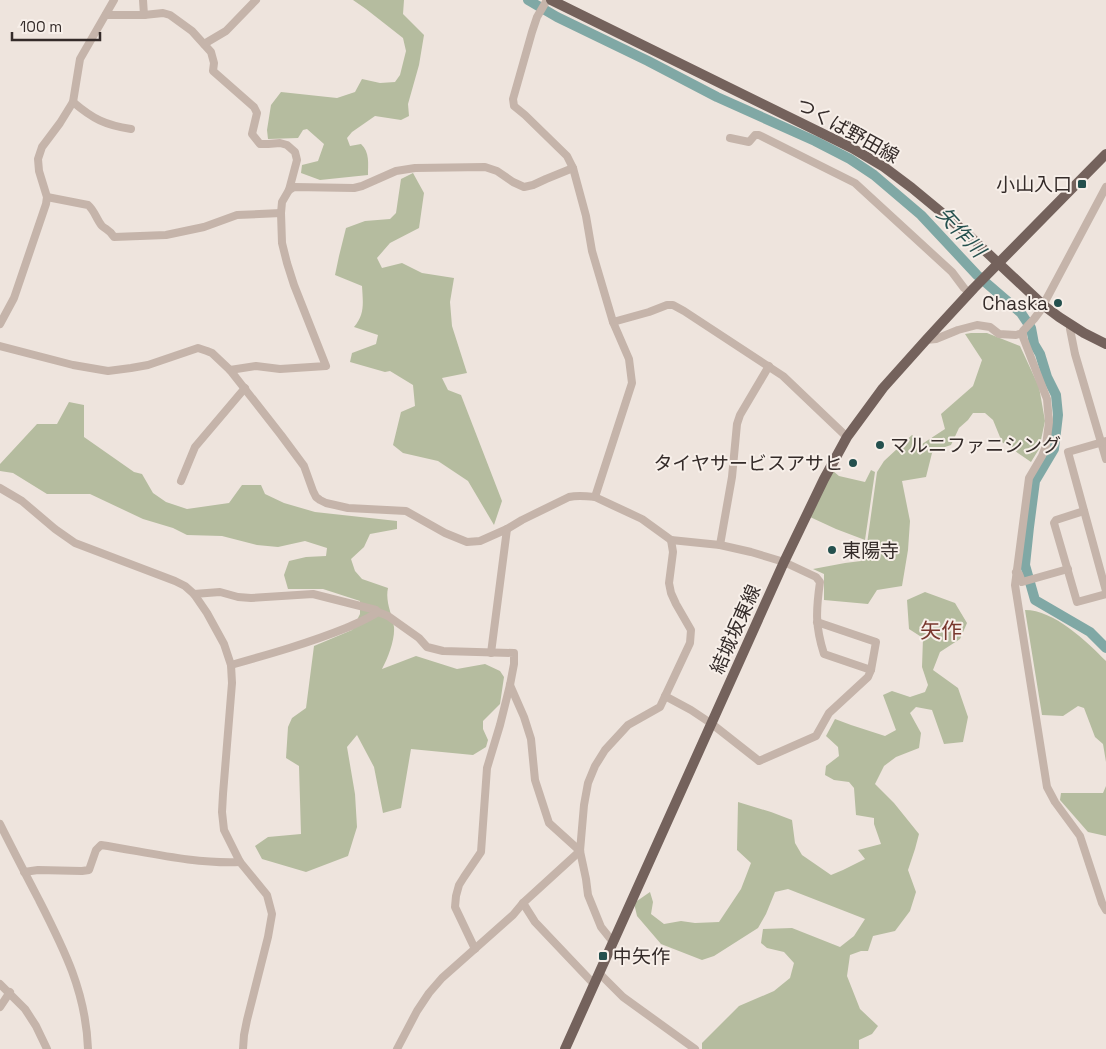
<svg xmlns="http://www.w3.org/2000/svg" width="1106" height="1049" font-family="'Space Grotesk','Noto Sans JP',sans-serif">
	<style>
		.green { fill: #b5bc9f }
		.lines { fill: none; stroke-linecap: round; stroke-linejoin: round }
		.river { stroke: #80a8a5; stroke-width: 10 }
		.minor { stroke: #c5b4aa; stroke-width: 8 }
		.major { stroke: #74625c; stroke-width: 10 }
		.poi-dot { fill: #24504e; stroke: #f7efe9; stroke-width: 2 }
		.labels { text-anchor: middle; stroke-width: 4; stroke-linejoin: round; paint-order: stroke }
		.street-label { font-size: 19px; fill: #342b29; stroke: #f7efe9 }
		.poi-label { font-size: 19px; fill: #342b29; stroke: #f7efe9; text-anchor: end }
		.water-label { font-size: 20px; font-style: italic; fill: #24504e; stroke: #f7efe9 }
		.quarter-label { font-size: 21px; fill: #78372d; stroke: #f7efe9 }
	</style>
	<rect width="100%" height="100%" fill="#eee4dd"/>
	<g class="green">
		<path d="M 353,0 L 404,0 L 403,14 L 424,35 L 419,65 L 408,104 L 409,116 L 401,120 L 375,116 L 352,132 L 347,138 L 350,146 L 361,144 C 370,152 368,164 368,175 L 320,180 L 301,173 L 302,165 L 318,161 L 324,144 L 307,129 L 303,130 L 298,138 L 268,139 L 267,130 L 271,105 L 281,92 L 337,98 L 355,92 L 362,79 L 380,83 L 395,82 L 400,75 L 406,51 L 403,38 L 366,9 Z"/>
		<path d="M 413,173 L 424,193 L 419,228 L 390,243 L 377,258 L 382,268 L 402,263 L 422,273 L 454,278 L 450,302 L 452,326 L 467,373 L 442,378 L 448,390 L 461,395 L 502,501 L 494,525 L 468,481 L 438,461 L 403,453 L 393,445 L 401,412 L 415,406 L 413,385 L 390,371 L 385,372 L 350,362 L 352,353 L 376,344 L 378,335 L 354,327 C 365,314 363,303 362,286 L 335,275 L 339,256 L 346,228 L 365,221 L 390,219 L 396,213 L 401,179 Z"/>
		<path d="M 971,333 L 987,333 L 1020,346 L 1039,387 L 1045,421 L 1039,449 L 1031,462 L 1002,442 L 993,420 L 985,413 L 973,413 L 968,420 L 959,428 L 951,445 L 936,450 L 932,453 L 926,477 L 902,481 L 910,521 L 908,550 L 902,586 L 877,590 L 868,604 L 824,600 L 824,574 L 813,569 L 845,563 L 861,561 L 866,551 L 877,472 L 884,461 L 912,435 L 922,444 L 945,429 L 941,414 L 973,386 L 982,360 L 965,334 Z"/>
		<path d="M 69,402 L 84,405 L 84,437 L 134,472 L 142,474 L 153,493 L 166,502 L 187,509 L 229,503 L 242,485 L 261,485 L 265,494 L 284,503 L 315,512 L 397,521 L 397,529 L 370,534 L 364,547 L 351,559 L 355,571 L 362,579 L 388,588 C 385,602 392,614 394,627 C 395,640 388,658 382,669 L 416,656 L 457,669 L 485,664 L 500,671 L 504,677 L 500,704 L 483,721 L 483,729 L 488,740 L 486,747 L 473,755 L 411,749 L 401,808 L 383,813 L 374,767 L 357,735 L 347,747 L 355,794 L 357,827 L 348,856 L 306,872 L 262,859 L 255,846 L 268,837 L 301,834 L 299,766 L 286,758 L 288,727 L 292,718 L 306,708 L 314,646 L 352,630 L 360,614 L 360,601 L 323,589 L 288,589 L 284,575 L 289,561 L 306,557 L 326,556 L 327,548 L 305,541 L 278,547 L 257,545 L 222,536 L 187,535 L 173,528 L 143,519 L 90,494 L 47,494 L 13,473 L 0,471 L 0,464 L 37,424 L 57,424 Z"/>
		<path d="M 871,470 L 875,472 L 865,540 L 836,529 L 810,517 L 833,471 L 839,476 L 865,482 Z"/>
		<path d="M 925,592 L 955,603 L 967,623 L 960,639 L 940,652 L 933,670 L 958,688 L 968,717 L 963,742 L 944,744 L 932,710 L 916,707 L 910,713 L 921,733 L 919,748 L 896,757 L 884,766 L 875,784 L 894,803 L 919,834 L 915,849 L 908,870 L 916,892 L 910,911 L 895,931 L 873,936 L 868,951 L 861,951 L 850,955 L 847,976 L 860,1009 L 878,1026 L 872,1034 L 859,1040 L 859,1049 L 702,1049 L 702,1043 L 739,1006 L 774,991 L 790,978 L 794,963 L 784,952 L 767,948 L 761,943 L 763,929 L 792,928 L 840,947 L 854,936 L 865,919 L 788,889 L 775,892 L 766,914 L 758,928 L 714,956 L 702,960 L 661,944 L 637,916 L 634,903 L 650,892 L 653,902 L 651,914 L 664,924 L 681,921 L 695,923 L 719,922 L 741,889 L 751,863 L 737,850 L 738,802 L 771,812 L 792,820 L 795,843 L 802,855 L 831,875 L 843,870 L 865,859 L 858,850 L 881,844 L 874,824 L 874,818 L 856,815 L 854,788 L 849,782 L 834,780 L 825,775 L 826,766 L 839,756 L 838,747 L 826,736 L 835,719 L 851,725 L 885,736 L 896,730 L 883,695 L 892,691 L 910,697 L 925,692 L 928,685 L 922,667 L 923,638 L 909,629 L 907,600 Z"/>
		<path d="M 1025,610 C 1054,610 1086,641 1106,661 L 1106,762 L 1103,744 L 1095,737 L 1084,708 L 1078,706 L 1063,716 L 1042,715 Z"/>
		<path d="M 1106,786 L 1106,836 L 1088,832 L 1060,800 L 1061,793 L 1103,793 Z"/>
	</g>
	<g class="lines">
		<path class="river" d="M 528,0 L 557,17 L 648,61 L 717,97 L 815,141 L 850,159 L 874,175 L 921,215 L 977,275 L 1021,313 L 1031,328 L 1034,344 L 1040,354 L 1047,377 L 1056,395 L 1058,415 L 1054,449 L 1035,481 L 1029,527 L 1025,565 L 1035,600 L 1090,632 L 1106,648"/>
		<g class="minor">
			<path d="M 143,0 L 144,15"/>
			<path d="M 547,0 L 537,17 L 532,32 L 513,99 L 514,106 L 525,115 L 567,156 L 573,168 L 586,216 L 592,251 L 613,322 L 629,359 L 632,383 L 595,497"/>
			<path d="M 106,15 L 144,15 L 163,13 L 170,15 L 192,31 L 211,52 L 214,63 L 213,71 L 254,107 L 257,113 L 252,134 L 260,144 L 268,144 L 280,143 L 287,145 L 295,152 L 297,160 L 289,190 L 282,202 L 281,213 L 282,243 L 287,263 L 294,285 L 326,366 L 280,369 L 256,366 L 230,370"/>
			<path d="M 204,44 L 226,31 L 256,0"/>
			<path d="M 73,102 C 93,119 105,125 131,129"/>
			<path d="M 730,138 L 749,142 L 755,135 L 759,135 L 855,183 L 952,272 L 964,288 L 970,293"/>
			<path d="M 1106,187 L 1040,311 L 1034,319 L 1023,331 L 1023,337 L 1047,399 L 1049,422 L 1046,446 L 1042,456 L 1029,478 L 1015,585 L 1047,787 L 1055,802 L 1080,836 L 1102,903 L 1106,910"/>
			<path d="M 289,190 L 294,187 L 354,188 L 362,186 L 396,171 L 415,168 L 485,167 L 497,171 L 513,182 L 524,187 L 533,185 L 546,179 L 573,168"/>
			<path d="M 47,197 L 88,205 C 95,211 96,219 102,226 C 107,230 110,230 114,237 L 166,235 L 204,227 L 237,215 L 281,213"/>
			<path d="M 613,322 L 649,312 L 667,305 L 673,305 L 684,311 L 783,376 L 847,437"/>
			<path d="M 0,324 L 14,298 L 46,204 L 47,197 L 39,171 L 38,159 L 42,147 L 60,123 L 73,102 L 80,59 L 114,0"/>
			<path d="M 1070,325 L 1070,329 L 1075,354 L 1106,459"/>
			<path d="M 926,340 L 936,339 L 958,330 L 977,325 L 990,327 L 999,334 L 1016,335 L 1023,333"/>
			<path d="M 0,346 L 73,365 L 108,371 L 131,368 L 148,365 L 198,348 L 207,351 L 212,353 L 230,370 L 281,435 L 304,466 L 313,491 L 316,497 L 320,500 L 326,503 L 348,508 L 406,511 L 445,533 L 467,542 L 480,541 L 507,529 L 522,520 L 569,497 C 578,495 586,496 595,497 L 642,519 L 671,540 L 720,545 L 751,552 L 784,562 L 816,577 L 820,582 C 816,610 815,626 824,654 L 871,670"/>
			<path d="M 1106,441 L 1068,452 L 1106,591"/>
			<path d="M 181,481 L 195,447 L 245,388"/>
			<path d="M 0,488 L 22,501 L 55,529 L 75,543 L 175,581 L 185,586 L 194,594 L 207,613 L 224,644 L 231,665 L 232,683 L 223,794 L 222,812 L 224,830 L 240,862 L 267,895 L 272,914 L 268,937 L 247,1020 L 244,1035 L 243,1049"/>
			<path d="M 1084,511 L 1056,520 L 1054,523 L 1077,602 L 1106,594"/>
			<path d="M 720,545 L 732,477 L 737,424 L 740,415 L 769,366"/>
			<path d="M 1016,572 L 1019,574 L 1022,582 L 1068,569"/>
			<path d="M 194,594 L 220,592 L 238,597 L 251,598 L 313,594 L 376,610 L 378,612 L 388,616 L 419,638 L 427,647 L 443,651 L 514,653 L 514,664 L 510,685 L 500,725 L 487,768 L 481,852 L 464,877 L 459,885 L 456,896 L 455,907 L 475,949"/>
			<path d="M 491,653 L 507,529"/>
			<path d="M 231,665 C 270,654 309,643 346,628 C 357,623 368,619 378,612"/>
			<path d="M 510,685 L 524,717 L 531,739 L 535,780 L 549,823 L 580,851"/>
			<path d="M 665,696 L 691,710 L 712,724 L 759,761 L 816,736 L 829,713 L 868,677 L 871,670 L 876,642 L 817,622"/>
			<path d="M 0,824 C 13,850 26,875 39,900 C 64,949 86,992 88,1049"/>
			<path d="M 24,872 L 38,870 L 82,871 L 89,870 L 96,850 L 101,845 C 147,852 193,864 240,862"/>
			<path d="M 523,903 L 535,922 L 591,981 L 595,984"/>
			<path d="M 613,942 L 601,927 L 588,895 L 586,879 L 580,851 L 584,805 L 588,783 L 595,766 L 605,750 L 628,725 L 660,707 L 690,643 L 691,630 L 676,604 L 671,593 L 669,583 L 673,552 L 671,540"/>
			<path d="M 599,973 L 623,997 L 695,1049"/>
			<path d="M 0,984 L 25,1009 L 36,1026 L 47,1049"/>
			<path d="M 0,1007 L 10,992"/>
			<path d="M 397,1049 L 417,1011 L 429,993 L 442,978 L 513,915 L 523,903 L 580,851"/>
		</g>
		<g class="major">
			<path d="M 551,0 L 852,148 L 884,167 L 912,188 L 964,231 L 1043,305 L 1059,317 L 1084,333 L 1106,344"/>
			<path d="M 565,1049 L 784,562 L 824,479 L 847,437 L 883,388 L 926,340 L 974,288 L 1106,154"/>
		</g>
	</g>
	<g class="poi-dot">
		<rect x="1077" y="179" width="10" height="10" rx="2.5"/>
		<circle cx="1058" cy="303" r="5"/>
		<circle cx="880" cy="445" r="5"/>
		<circle cx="853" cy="463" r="5"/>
		<circle cx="832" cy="550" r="5"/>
		<rect x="598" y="951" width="10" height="10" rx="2.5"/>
	</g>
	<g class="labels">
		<g class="street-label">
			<text transform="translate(848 130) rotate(29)" y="7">つくば野田線</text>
			<text transform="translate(735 629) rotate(-66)" y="7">結城坂東線</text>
		</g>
		<g class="poi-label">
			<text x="1072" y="191">小山入口</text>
			<text x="1048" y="310">Chaska</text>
			<text x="890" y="452" text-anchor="start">マルニファニシング</text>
			<text x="843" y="470">タイヤサービスアサヒ</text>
			<text x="842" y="557" text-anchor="start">東陽寺</text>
			<text x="613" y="963" text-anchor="start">中矢作</text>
		</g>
		<g class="water-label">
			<text transform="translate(961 232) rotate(47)" y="7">矢作川</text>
		</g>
		<g class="quarter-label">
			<text x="941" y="638">矢作</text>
		</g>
	</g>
	<path d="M12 32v8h88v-8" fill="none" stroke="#342b29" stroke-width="2.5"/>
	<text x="20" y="32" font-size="15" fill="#342b29" stroke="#f7efe9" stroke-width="4" paint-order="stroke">100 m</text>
</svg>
